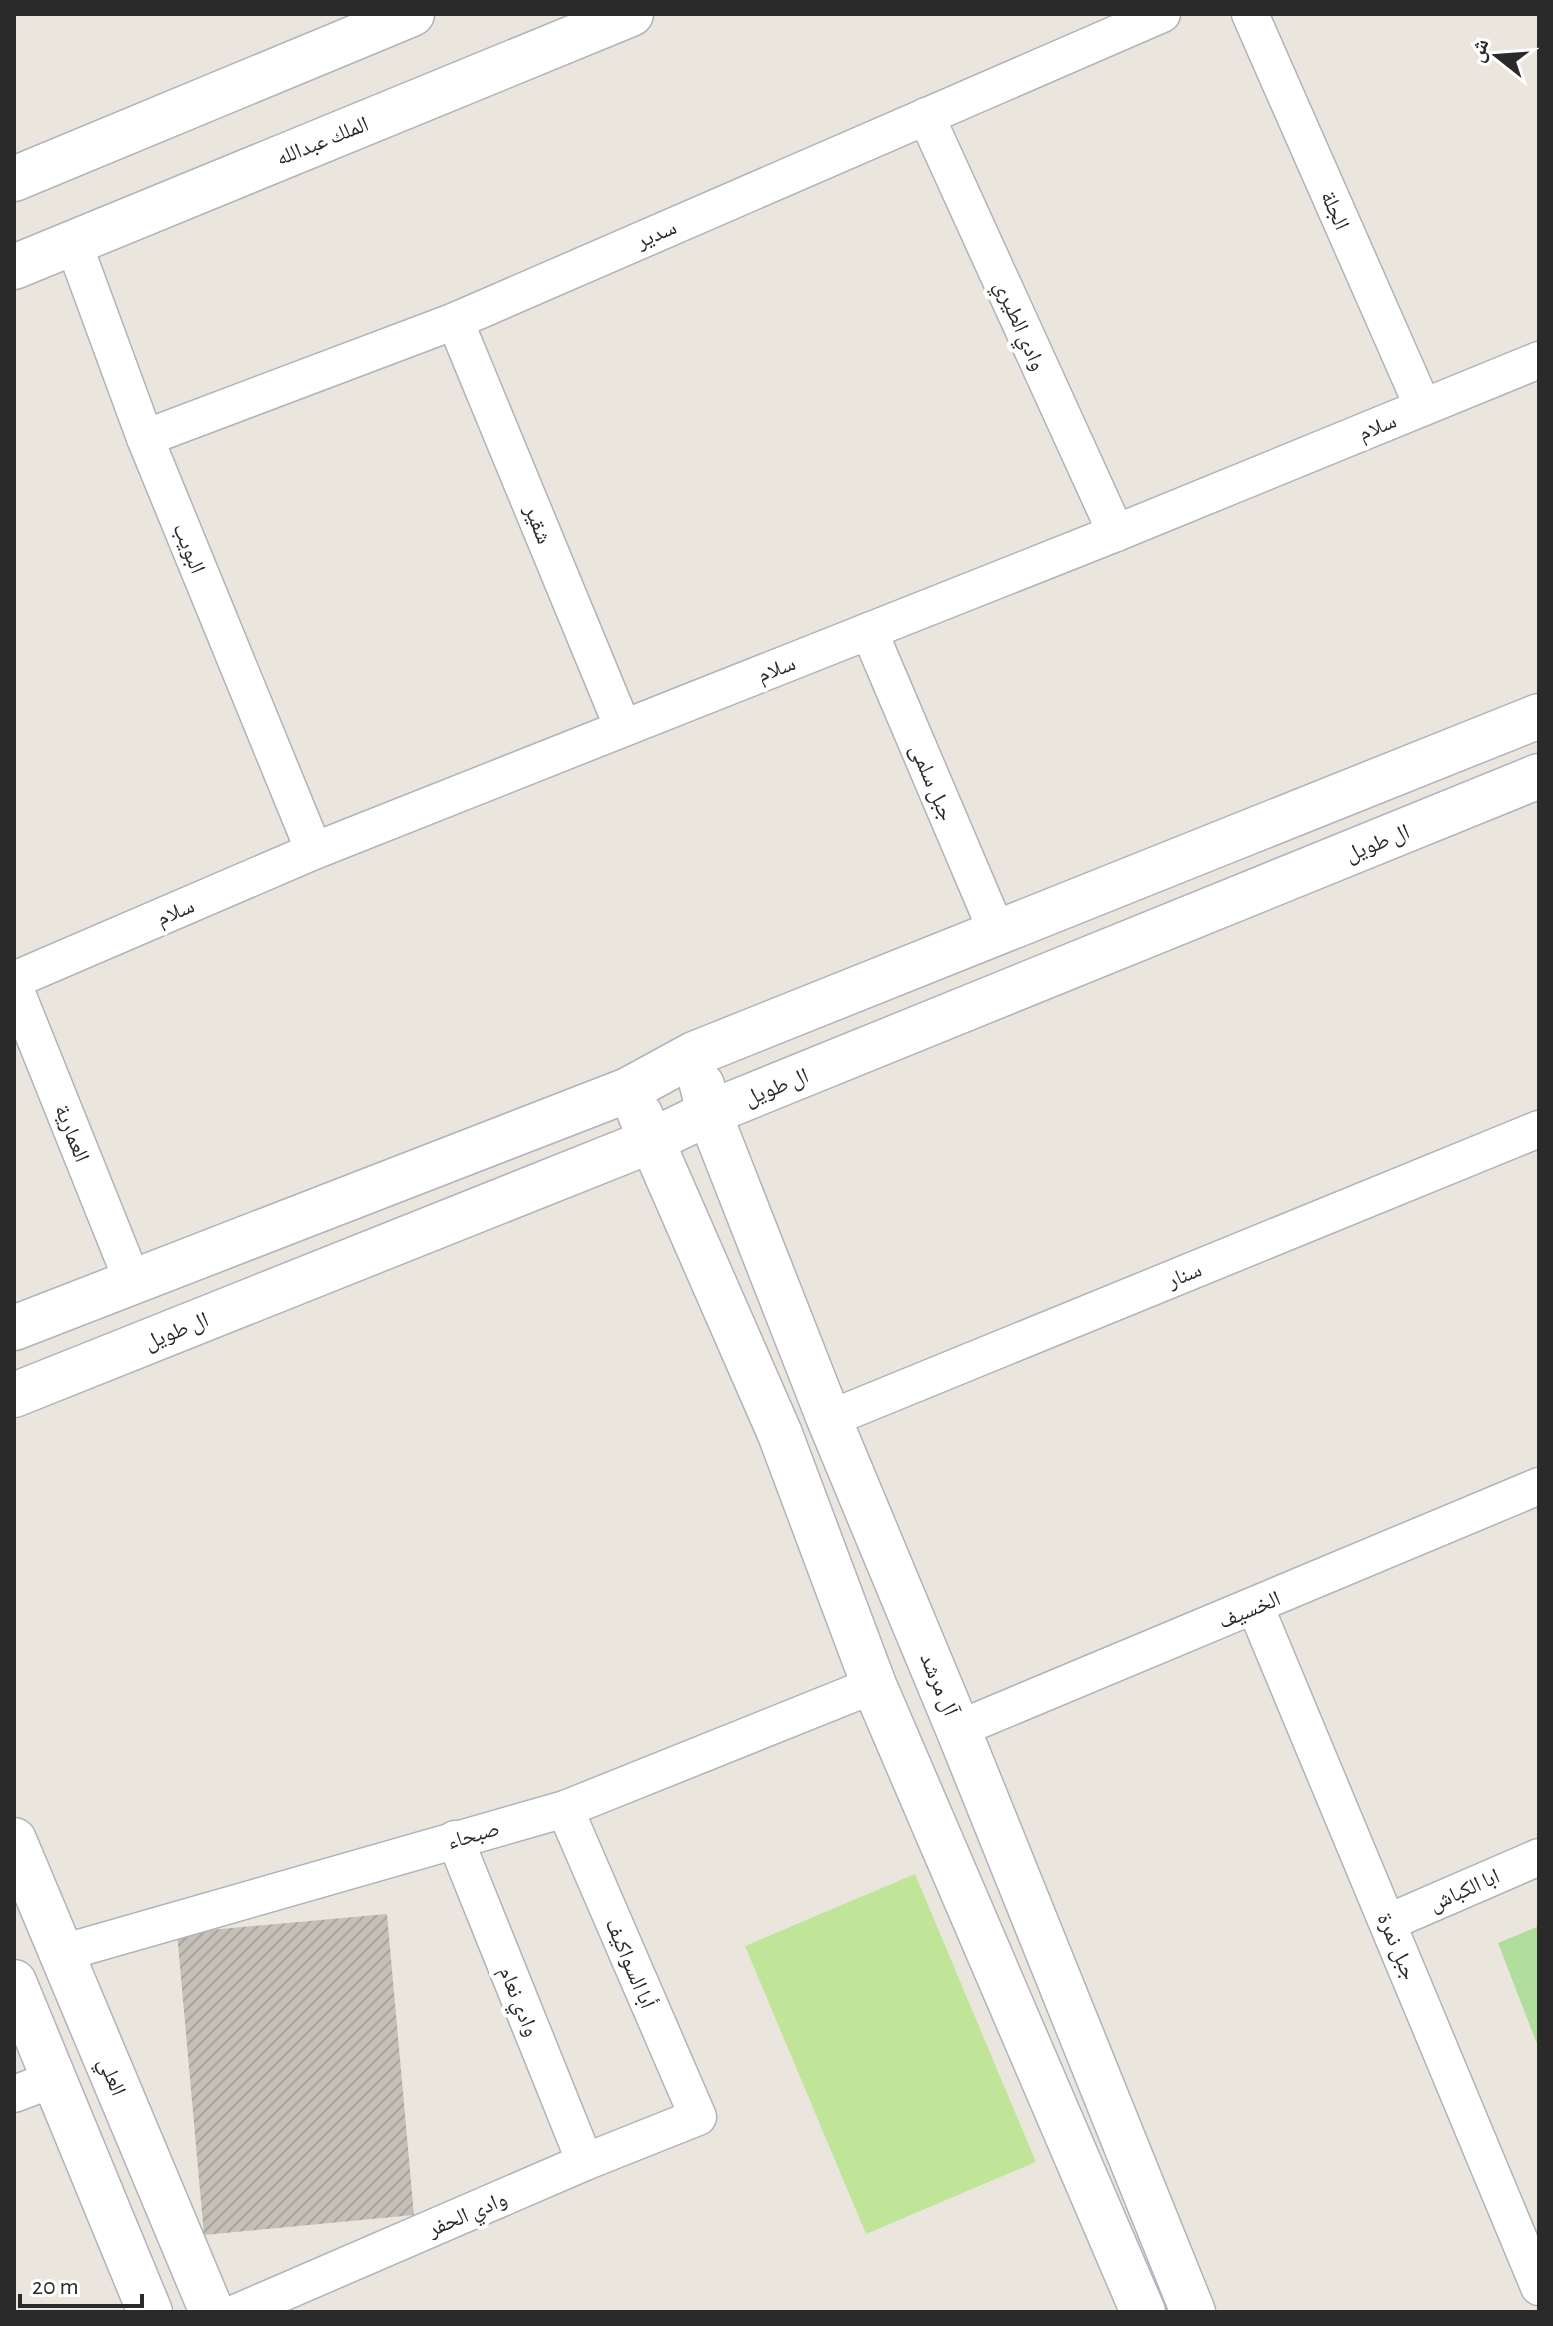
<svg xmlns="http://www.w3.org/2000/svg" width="1553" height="2326" font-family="'Alegreya Sans','Noto Naskh Arabic',sans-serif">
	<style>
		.grass { fill: #afde9d }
		.pitch { fill: #c0e599 }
		.building { fill: url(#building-hatch) }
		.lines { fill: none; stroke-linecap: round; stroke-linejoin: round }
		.minor-casing { stroke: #b0b2bd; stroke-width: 39 }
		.tertiary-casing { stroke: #b0b2bd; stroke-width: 47 }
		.minor { stroke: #fff; stroke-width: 36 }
		.tertiary { stroke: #fff; stroke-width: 44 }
		.labels { text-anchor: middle; stroke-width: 8; stroke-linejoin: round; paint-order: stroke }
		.street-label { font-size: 22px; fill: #2a2a2a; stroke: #fff }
	</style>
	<defs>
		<pattern id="building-hatch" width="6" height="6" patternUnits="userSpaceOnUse" patternTransform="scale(2)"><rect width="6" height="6" fill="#c4c0b8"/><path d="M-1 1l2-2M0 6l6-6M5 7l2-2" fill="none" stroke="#a9a59e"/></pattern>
	</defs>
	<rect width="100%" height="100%" fill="#ebe6dd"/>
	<path class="grass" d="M 1539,1926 L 1539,2049 L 1498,1943 Z"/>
	<path class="pitch" d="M 915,1874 L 1036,2162 L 866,2234 L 745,1946 Z"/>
	<path class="building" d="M 387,1914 L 414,2215 L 204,2235 L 177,1933 Z"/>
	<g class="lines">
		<g class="minor-casing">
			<g id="minor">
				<path d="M 1250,14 L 1423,407"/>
				<path d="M 926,116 L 1116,533"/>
				<path d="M 73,242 L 145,438 L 314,851"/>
				<path d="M 455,321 L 623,728"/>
				<path d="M 145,438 L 455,321 L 1162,14"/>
				<path d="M 869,631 L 997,932"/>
				<path d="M 14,980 L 314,851 L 1116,533 L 1539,360"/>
				<path d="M 14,986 L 132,1280"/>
				<path d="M 829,1419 L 1539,1129"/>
				<path d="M 1255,1606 L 1539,2287"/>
				<path d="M 958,1729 L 1539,1486"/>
				<path d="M 455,1839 L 585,2162"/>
				<path d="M 1389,1922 L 1539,1857"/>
				<path d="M 62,1953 L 565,1809 L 874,1685"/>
				<path d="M 14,2094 L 54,2079"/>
				<path d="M 238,2312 L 585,2162 L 698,2117 L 565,1809"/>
			</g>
		</g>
		<g class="tertiary-casing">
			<g id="tertiary">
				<path d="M 14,179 L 412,14"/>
				<path d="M 14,267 L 631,14"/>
				<path d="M 702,1085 L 709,1113 L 829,1419 L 958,1729 L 1193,2312"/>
				<path d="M 640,1114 L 780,1434 L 874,1685 L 1143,2312"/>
				<path d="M 14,1328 L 628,1090 L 694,1054 L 1539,716"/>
				<path d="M 14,1395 L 653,1140 L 709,1113 L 1539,776"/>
				<path d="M 14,1840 L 212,2312"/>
				<path d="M 14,1982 L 150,2312"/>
			</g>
		</g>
		<use href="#minor" class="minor"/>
		<use href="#tertiary" class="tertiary"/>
	</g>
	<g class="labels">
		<g class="street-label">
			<text transform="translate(322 140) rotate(-22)" y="8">الملك عبدالله</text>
			<text transform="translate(1336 210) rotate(66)" y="8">الجلة</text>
			<text transform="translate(656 233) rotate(-23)" y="8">سدير</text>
			<text transform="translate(1021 325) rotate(66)" y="8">وادي الطيري</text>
			<text transform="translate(1377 426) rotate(-22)" y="8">سلام</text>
			<text transform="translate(539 524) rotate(68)" y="8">شقير</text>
			<text transform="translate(190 548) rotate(68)" y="8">البويب</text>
			<text transform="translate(776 668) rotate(-21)" y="8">سلام</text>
			<text transform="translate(933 782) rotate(67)" y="8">جبل سلمى</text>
			<text transform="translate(1377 842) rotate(-22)" y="8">ال طويل</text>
			<text transform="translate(175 911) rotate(-23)" y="8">سلام</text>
			<text transform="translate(776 1086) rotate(-22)" y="8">ال طويل</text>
			<text transform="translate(73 1133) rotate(68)" y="8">العمارية</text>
			<text transform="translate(1184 1274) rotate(-22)" y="8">سنار</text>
			<text transform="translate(176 1330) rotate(-22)" y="8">ال طويل</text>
			<text transform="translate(1249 1609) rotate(-23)" y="8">الخسيف</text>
			<text transform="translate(940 1684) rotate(67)" y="8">آل مرشد</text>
			<text transform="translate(473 1834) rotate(-16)" y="8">صبحاء</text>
			<text transform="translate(1464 1889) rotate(-24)" y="8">ابا الكباش</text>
			<text transform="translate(1398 1946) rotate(67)" y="8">جبل نمرة</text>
			<text transform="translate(631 1963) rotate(67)" y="8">أبا السواكيف</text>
			<text transform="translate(520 2001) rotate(68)" y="8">وادي نعام</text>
			<text transform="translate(113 2076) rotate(67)" y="8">العلي</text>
			<text transform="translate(467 2213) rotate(-23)" y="8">وادي الحفر</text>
		</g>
	</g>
	<rect width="1553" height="2326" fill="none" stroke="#2a2a2a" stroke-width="32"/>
	<g transform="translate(1497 56) rotate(287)" stroke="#ffffff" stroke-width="6" paint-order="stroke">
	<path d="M0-6L14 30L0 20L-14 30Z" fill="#2a2a2a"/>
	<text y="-12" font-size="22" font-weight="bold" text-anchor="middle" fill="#2a2a2a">ش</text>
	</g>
	<path d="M20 2294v12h122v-12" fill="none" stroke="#2a2a2a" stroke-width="4"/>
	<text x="32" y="2294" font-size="24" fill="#2a2a2a" stroke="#ffffff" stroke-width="6" paint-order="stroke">20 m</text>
</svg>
